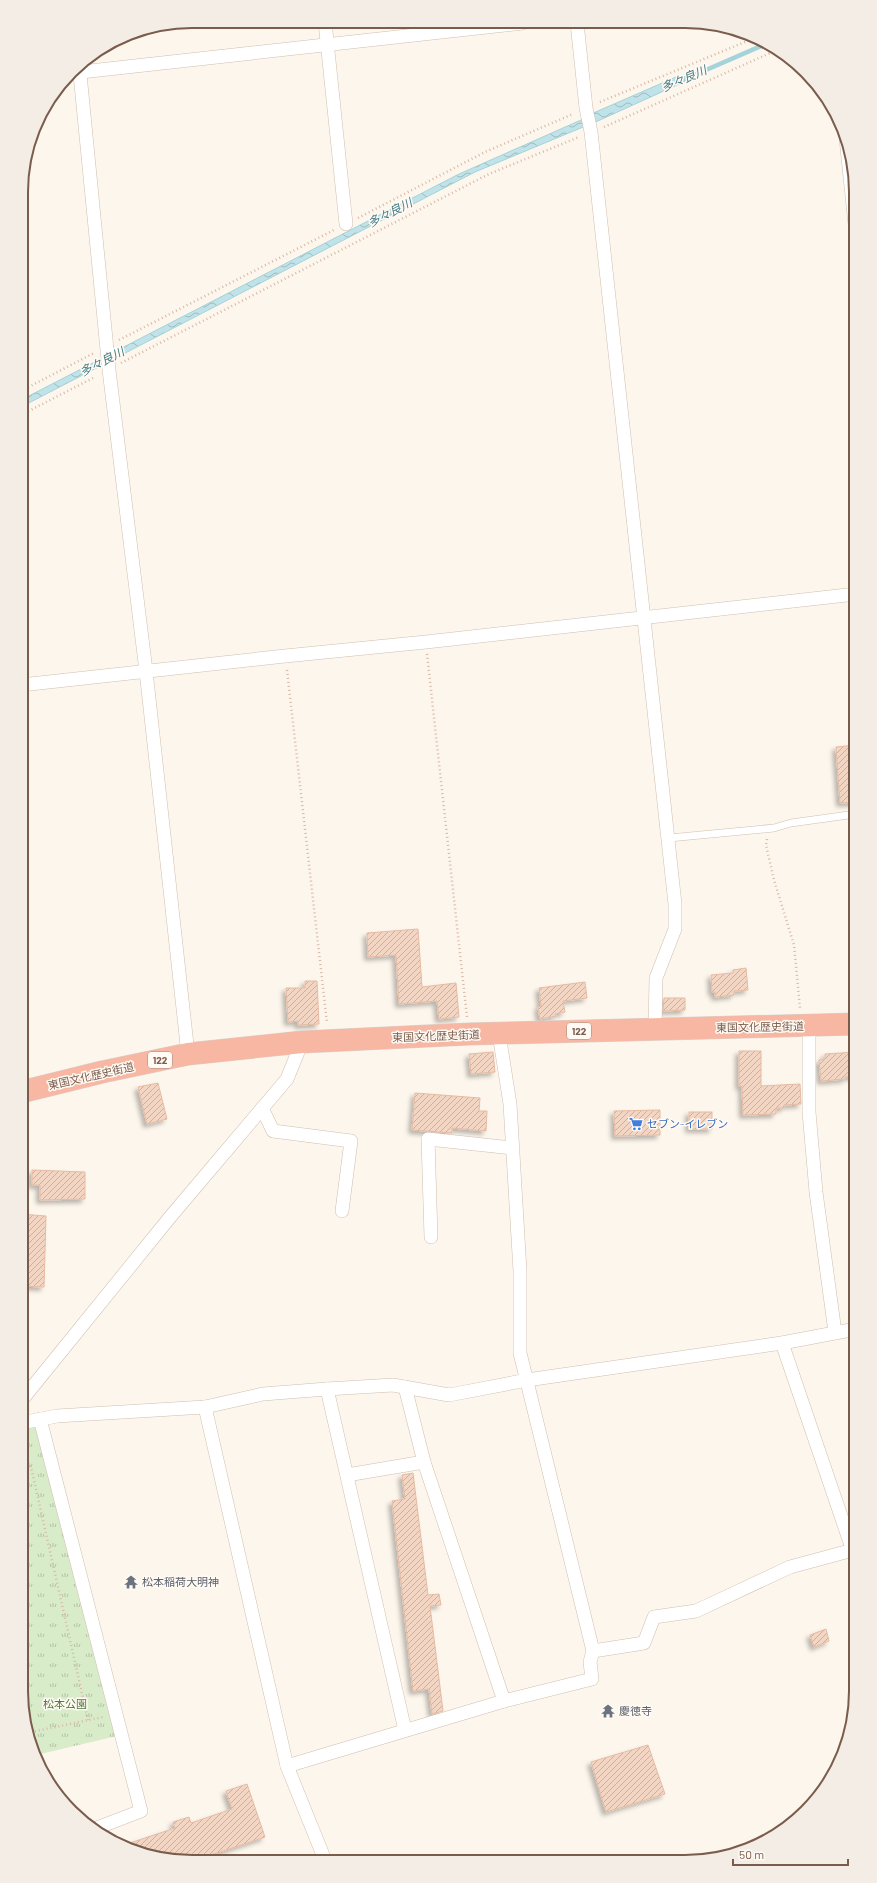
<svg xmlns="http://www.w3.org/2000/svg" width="877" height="1883" font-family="Barlow,'Noto Sans JP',sans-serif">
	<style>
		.park { fill: url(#park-tufts) }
		.water { fill: url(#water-waves); stroke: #a5d3da }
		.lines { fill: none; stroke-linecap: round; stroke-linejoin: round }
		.stream { stroke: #a5d3da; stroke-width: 4.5 }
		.building { fill: url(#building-hatch); stroke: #e6bba3; filter: url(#shadow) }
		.lane-casing { stroke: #d1beb0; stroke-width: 8 }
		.street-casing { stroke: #d1beb0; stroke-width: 14 }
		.highway-casing { stroke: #dad1cd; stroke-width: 23 }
		.path { stroke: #d9b8a5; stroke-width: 2.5; stroke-dasharray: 1 3; stroke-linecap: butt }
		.lane { stroke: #fff; stroke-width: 7 }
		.street { stroke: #fff; stroke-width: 13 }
		.highway { stroke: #f7b7a3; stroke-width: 22 }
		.labels { text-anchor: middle; stroke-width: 3; stroke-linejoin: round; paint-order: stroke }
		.shield { fill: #fffaf3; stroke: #a28b7f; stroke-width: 1 }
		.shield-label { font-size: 10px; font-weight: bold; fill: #7a5c4d }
		.street-label { font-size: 11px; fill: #7a5c4d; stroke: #fffaf3 }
		.shop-label { font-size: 11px; fill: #366cbe; stroke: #fffaf3; text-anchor: start }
		.worship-label { font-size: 11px; fill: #5b616d; stroke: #fffaf3; text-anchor: start }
		.park-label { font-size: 11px; fill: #537a41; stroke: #fffaf3 }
		.water-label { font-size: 12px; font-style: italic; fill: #437c86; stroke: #fffaf3 }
		.rim { fill: none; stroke: #7a5c4d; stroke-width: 2 }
	</style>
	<defs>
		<pattern id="park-tufts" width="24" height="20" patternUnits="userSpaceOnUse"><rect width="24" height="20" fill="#d8ecc9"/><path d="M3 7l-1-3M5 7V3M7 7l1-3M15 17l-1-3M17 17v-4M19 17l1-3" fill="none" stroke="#b4c2a5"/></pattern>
		<pattern id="water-waves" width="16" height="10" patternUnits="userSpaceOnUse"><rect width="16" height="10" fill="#bfe3e8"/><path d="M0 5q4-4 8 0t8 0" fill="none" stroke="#a0bbbe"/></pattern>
		<pattern id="building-hatch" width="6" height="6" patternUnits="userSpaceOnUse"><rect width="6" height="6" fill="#f3d5c3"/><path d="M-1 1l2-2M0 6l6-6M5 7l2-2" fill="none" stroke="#cab0a1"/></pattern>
		<filter id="shadow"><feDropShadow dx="-3.5" dy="3.5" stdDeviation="2" flood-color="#0004"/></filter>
	</defs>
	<rect width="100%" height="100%" fill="#fdf6ec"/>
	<path class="park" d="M 36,1420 L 117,1736 L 36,1755 L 27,1735 L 21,1691 L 21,1423 Z"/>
	<path class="water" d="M 686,76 L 688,80 L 600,120 L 475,172 L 21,407 L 21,400 L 459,174 L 581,120 L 591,114 L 676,77 L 679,79 Z"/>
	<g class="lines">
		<path class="stream" d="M 683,80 L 768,43"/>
	</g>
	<g class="building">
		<path d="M 856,745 L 856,802 L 840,803 L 836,747 Z"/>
		<path d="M 418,929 L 422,987 L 456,983 L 459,1017 L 439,1019 L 437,1001 L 399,1004 L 396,955 L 368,957 L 367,933 Z"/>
		<path d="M 746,968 L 748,990 L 734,991 L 734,995 L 715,997 L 715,992 L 712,992 L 711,975 L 733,973 L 733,970 Z"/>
		<path d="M 305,981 L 317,981 L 319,1024 L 298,1025 L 298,1021 L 288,1022 L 286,988 L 305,988 Z"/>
		<path d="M 585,982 L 587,998 L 563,1001 L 565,1012 L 555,1014 L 556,1016 L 540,1019 L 538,1007 L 541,1006 L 539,988 Z"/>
		<path d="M 664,998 L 685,998 L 685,1010 L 663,1011 Z"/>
		<path d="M 739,1051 L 761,1051 L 761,1086 L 800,1084 L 801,1104 L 784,1105 L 784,1108 L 776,1108 L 776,1114 L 743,1115 L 742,1086 L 739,1086 Z"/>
		<path d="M 493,1052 L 495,1072 L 471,1074 L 469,1054 Z"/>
		<path d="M 856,1052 L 856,1076 L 845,1077 L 845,1079 L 821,1081 L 819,1060 L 825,1059 L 825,1054 Z"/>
		<path d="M 158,1083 L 167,1119 L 147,1124 L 138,1087 Z"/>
		<path d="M 415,1093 L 480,1098 L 479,1111 L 487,1111 L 486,1131 L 452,1128 L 452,1133 L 412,1130 Z"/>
		<path d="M 660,1110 L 660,1135 L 615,1136 L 614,1111 Z"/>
		<rect x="689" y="1112" width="23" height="17"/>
		<path d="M 32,1170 L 85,1172 L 85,1199 L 40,1200 L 40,1185 L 32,1185 Z"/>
		<path d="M 21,1214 L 46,1216 L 44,1287 L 21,1286 Z"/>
		<path d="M 413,1473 L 428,1595 L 439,1594 L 441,1605 L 430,1606 L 443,1711 L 432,1714 L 429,1689 L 413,1691 L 392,1501 L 405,1499 L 402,1475 Z"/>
		<path d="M 826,1629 L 829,1641 L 814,1647 L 810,1635 Z"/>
		<path d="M 648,1745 L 665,1794 L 606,1812 L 591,1762 Z"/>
		<path d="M 247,1784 L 265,1837 L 199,1859 L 159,1859 L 121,1846 L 175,1828 L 173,1822 L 189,1817 L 191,1823 L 232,1809 L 226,1791 Z"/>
	</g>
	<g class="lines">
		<g class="lane-casing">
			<g id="lane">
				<path d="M 842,129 L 856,263"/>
				<path d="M 669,838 L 774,828 L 791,823 L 856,814"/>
			</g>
		</g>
		<g class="street-casing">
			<g id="street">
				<path d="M 325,22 L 346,224"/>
				<path d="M 577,23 L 586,108 L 591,132 L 675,904 L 675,929 L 656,978 L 655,1029"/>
				<path d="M 79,64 L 109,370 L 146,671 L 188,1054"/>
				<path d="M 72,73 L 523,23"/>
				<path d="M 21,685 L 285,656 L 426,642 L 856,594"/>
				<path d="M 809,1026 L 809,1112 L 816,1192 L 835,1332"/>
				<path d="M 262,1108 L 273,1131 L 351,1141 L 342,1211"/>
				<path d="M 431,1237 L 428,1139 L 512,1148"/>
				<path d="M 782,1343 L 855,1557"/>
				<path d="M 405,1387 L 424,1462"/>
				<path d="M 327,1389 L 405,1730"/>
				<path d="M 21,1401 L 171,1216 L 287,1079 L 302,1042"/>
				<path d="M 205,1407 L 287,1766 L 325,1860"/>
				<path d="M 40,1419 L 141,1811 L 94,1829"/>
				<path d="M 21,1423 L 57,1416 L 205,1407 L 263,1394 L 327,1389 L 393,1385 L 449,1395 L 527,1380 L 782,1343 L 856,1329"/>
				<path d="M 347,1475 L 424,1462 L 504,1701"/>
				<path d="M 593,1651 L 644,1643 L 654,1617 L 696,1611 L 790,1567 L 853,1550"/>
				<path d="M 287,1766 L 504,1701 L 592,1679 L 590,1662 L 593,1651 L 520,1353 L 520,1271 L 510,1104 L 499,1034"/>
			</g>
		</g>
		<g class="highway-casing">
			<path id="highway" d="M 21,1092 L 102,1072 L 188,1054 L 302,1042 L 469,1034 L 856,1024"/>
		</g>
		<g class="path">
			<path d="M 600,102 L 757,37"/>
			<path d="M 604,127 L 777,50"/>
			<path d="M 358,218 L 485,152 L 573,114"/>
			<path d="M 119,340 L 334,230"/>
			<path d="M 121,363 L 489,174 L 579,137"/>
			<path d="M 21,391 L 94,353"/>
			<path d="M 21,415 L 95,377"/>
			<path d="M 427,654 L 467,1017"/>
			<path d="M 287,670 L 327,1023"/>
			<path d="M 767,839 L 766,845 L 774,880 L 794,945 L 800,1008"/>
			<path d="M 21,1458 L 31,1467 L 88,1720"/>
			<path d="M 27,1733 L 103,1717"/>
		</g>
		<use href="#lane" class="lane"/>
		<use href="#street" class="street"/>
		<use href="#highway" class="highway"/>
	</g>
	<defs>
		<g id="supermarket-bare" transform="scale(1.08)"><path d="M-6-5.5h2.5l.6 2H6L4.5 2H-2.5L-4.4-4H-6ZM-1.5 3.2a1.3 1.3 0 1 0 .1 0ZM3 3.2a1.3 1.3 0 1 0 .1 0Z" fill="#3f7fe0" stroke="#fffaf3" stroke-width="2.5" paint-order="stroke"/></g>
		<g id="temple-bare" transform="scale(1.08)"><path d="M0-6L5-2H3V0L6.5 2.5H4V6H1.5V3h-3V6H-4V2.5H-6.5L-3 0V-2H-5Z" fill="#6b7280" stroke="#fffaf3" stroke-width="2.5" paint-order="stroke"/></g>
	</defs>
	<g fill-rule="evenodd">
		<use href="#supermarket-bare" x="636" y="1124"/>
		<use href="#temple-bare" x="131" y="1582"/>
		<use href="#temple-bare" x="608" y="1711"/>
	</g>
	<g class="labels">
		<g class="shield">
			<rect x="567" y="1023" width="24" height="16" rx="3"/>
			<rect x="148" y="1052" width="24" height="16" rx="3"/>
		</g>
		<g class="shield-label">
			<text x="579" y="1035">122</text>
			<text x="160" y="1064">122</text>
		</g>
		<g class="street-label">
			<text transform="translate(760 1027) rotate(-1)" y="4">東国文化歴史街道</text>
			<text transform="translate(436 1036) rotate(-2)" y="4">東国文化歴史街道</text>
			<text transform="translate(91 1076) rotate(-13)" y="4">東国文化歴史街道</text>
		</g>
		<g class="shop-label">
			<text x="647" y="1128">セブン-イレブン</text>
		</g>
		<g class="worship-label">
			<text x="142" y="1586">松本稲荷大明神</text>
			<text x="619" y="1715">慶徳寺</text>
		</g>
		<g class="park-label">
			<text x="65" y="1708">松本公園</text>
		</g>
		<g class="water-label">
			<text transform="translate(684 79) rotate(-23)" y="4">多々良川</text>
			<text transform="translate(390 213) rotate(-27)" y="4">多々良川</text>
			<text transform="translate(102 362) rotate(-27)" y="4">多々良川</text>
		</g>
	</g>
	<path d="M0 0H877V1883H0ZM192 28H685A164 164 0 0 1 849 192V1691A164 164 0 0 1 685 1855H192A164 164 0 0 1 28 1691V192A164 164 0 0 1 192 28Z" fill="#f4ede6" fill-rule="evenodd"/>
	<path class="rim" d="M192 28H685A164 164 0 0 1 849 192V1691A164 164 0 0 1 685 1855H192A164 164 0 0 1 28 1691V192A164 164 0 0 1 192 28Z"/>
	<path d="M733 1859v6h115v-6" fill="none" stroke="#7a5c4d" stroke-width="2"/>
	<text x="739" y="1859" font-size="12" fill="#7a5c4d" stroke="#fffaf3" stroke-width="3" paint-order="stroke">50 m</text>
</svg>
